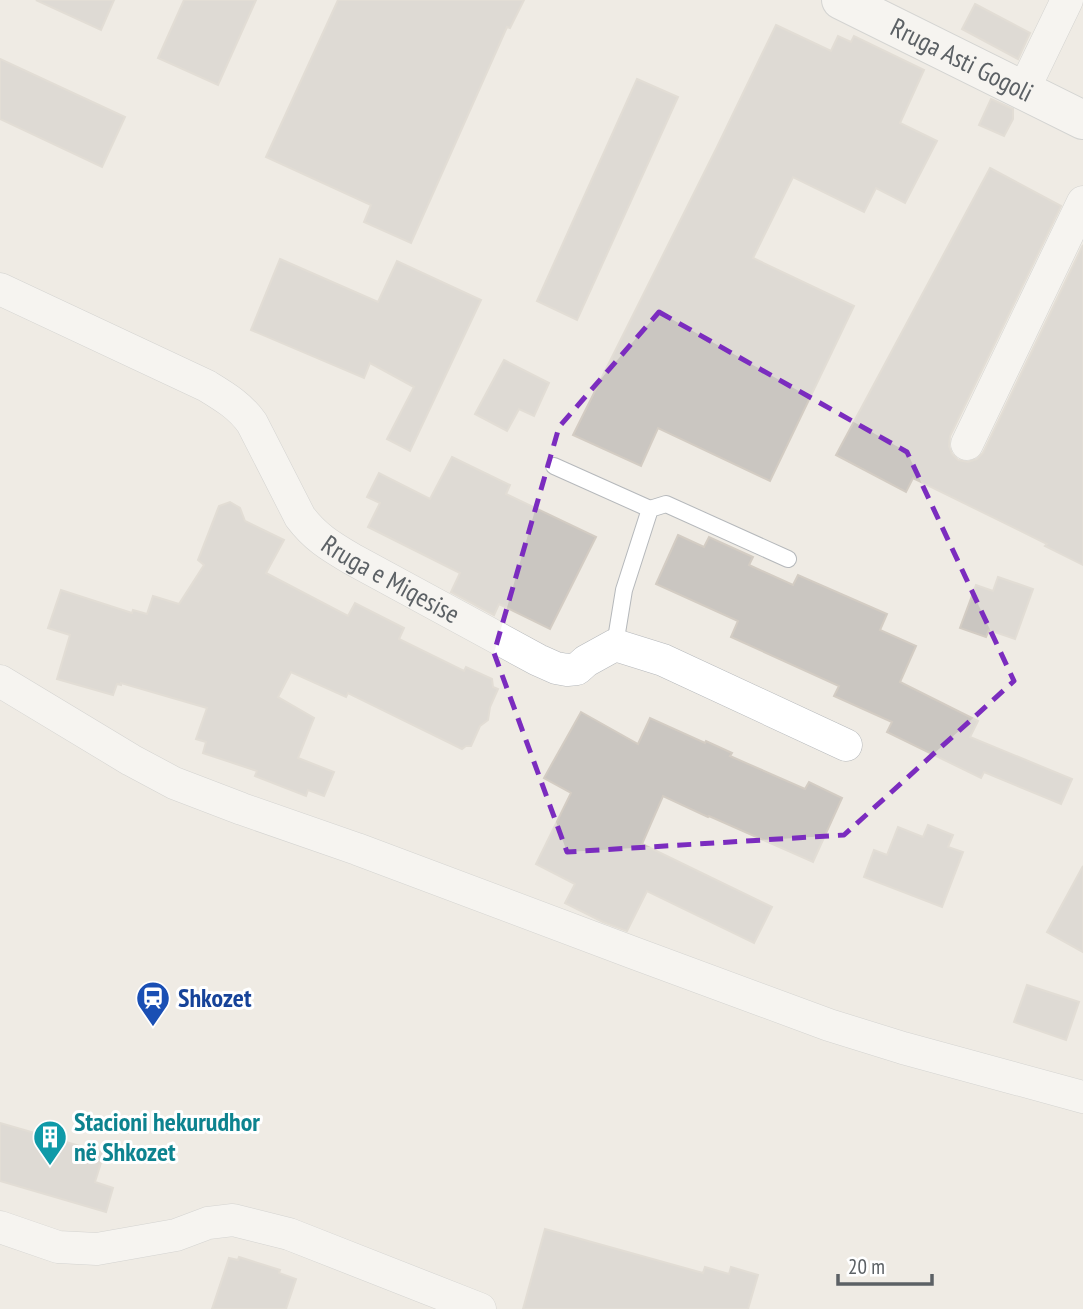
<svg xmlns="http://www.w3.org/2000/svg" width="1083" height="1309" font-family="'PT Sans Narrow',sans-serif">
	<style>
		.building { fill: #cac6c1; stroke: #d3ccc3; stroke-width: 2 }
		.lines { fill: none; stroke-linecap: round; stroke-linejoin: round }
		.lane-casing { stroke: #b5b8bb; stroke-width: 18 }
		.street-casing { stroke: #b5b8bb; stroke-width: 33 }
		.secondary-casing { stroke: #b3b8bc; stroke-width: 40 }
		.lane { stroke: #fff; stroke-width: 16 }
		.street { stroke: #fff; stroke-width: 32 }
		.secondary { stroke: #fff; stroke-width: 38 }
		.marked { fill: none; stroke: #7b2cbf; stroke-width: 5; stroke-dasharray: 14 9; stroke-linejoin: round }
		.labels { text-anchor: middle; stroke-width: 6; stroke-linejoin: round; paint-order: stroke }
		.street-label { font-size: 26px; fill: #5c6165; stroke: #fff }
		.transit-label { font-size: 26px; font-weight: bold; fill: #164399; stroke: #fff; text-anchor: start }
		.culture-label { font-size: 26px; font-weight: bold; fill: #0d838f; stroke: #fff; text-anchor: start }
	</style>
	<rect width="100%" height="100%" fill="#efebe4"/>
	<g class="building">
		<path d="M 36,0 L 114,0 L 101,30 Z"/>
		<path d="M 184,0 L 256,0 L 218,85 L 158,58 Z"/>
		<path d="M 338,0 L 524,0 L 510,28 L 507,27 L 411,243 L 364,222 L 371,205 L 266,157 Z"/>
		<path d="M 975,4 L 1030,33 L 1018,59 L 962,29 Z"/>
		<path d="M 776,25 L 831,51 L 838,36 L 851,42 L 854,36 L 924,70 L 900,123 L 937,141 L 905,203 L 876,188 L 864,212 L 793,177 L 753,258 L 854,306 L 770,481 L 658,428 L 641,466 L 573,435 L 717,147 Z"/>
		<path d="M 0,59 L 125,117 L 102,167 L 0,119 Z"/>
		<path d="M 637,79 L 678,97 L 577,320 L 537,301 Z"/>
		<path d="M 991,99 L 1013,109 L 1013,119 L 1004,136 L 979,125 Z"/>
		<path d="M 990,168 L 1061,206 L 950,436 L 949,446 L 952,454 L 958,460 L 968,462 L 977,459 L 983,453 L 1083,245 L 1083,565 L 1045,546 L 1047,544 L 913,478 L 906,492 L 836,455 Z"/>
		<path d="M 280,259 L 378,302 L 397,261 L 481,300 L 410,451 L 387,439 L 414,387 L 370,363 L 364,378 L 251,330 Z"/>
		<path d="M 504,360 L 549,383 L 534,416 L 519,409 L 507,431 L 475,414 Z"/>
		<path d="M 452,457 L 510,485 L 506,494 L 596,537 L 550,629 L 499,604 L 494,615 L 451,592 L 460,573 L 368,527 L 380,503 L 367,497 L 379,473 L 430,499 Z"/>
		<path d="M 230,502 L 240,508 L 245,521 L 284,540 L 266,573 L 348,616 L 355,603 L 404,628 L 399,639 L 464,671 L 466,667 L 492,679 L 493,687 L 498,689 L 490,707 L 488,720 L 480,726 L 471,746 L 466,746 L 462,749 L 348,693 L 346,697 L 291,672 L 278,697 L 314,718 L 298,758 L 334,772 L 324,796 L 308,790 L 306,796 L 255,776 L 257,771 L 203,753 L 206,742 L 196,739 L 207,708 L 121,683 L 121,685 L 117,684 L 113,695 L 57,679 L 70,635 L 48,628 L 61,590 L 132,613 L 133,610 L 147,614 L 153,596 L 179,604 L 204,565 L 198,560 L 219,506 Z"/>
		<path d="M 678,535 L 704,547 L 709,537 L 753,557 L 749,565 L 793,585 L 798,575 L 887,614 L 880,630 L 916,646 L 900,682 L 978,721 L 970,737 L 1072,779 L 1061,804 L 984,772 L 981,778 L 887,732 L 892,722 L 834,696 L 839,686 L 731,637 L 738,621 L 656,584 Z"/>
		<path d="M 998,577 L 1033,589 L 1015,639 L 989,630 L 986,637 L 960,628 L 976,585 L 993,591 Z"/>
		<path d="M 581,712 L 638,744 L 650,718 L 705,743 L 706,741 L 732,753 L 730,756 L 805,789 L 809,782 L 842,798 L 813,862 L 709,816 L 708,817 L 663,796 L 642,844 L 772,907 L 754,943 L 647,891 L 627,931 L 603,922 L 565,903 L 575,884 L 536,864 L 571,793 L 544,778 Z"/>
		<path d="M 928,825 L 953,835 L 948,847 L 963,852 L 942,907 L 864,877 L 874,850 L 887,855 L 898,827 L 923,837 Z"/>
		<path d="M 1083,866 L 1083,952 L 1047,932 Z"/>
		<path d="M 1027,985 L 1079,1002 L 1066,1040 L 1014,1022 Z"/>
		<path d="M 0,1123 L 104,1153 L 95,1182 L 113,1188 L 106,1212 L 0,1181 Z"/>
		<path d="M 545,1229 L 703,1273 L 705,1267 L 729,1274 L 731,1267 L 758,1275 L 748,1309 L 523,1309 Z"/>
		<path d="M 239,1257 L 280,1270 L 279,1273 L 296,1279 L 286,1309 L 212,1309 L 229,1258 L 238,1260 Z"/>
	</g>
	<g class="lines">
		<g class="lane-casing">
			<g id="lane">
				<path d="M 554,466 L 650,509"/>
				<path d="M 615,645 L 624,590 L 650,509 L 666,504 L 788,559"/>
			</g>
		</g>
		<g class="street-casing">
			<g id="street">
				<path d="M 1023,91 L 1067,0"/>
				<path id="s1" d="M 0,289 L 207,386 C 225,397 240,406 252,423 L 300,517 C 315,537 330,546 352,559 L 538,660 L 556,668 L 567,670 L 577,669 L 586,661 L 615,645 L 663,660 L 846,745"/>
				<path d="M 967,444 L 1083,202"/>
				<path d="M 0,681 L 131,760 L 174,783 L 242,809 L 357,849 L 634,953 L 829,1025 L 903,1048 L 1083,1097"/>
				<path d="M 0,1227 L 58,1247 L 97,1249 L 176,1235 L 208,1223 L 233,1220 L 289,1234 L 480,1309"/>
			</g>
		</g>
		<g class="secondary-casing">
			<g id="secondary">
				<path id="s2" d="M 841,0 L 1083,120"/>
			</g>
		</g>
		<use href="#lane" class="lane"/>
		<use href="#street" class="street"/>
		<use href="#secondary" class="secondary"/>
	</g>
	<path d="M0 0H1083V1309H0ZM 659,312 L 907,452 L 1014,681 L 844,835 L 567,852 L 494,653 L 559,427 Z" fill="#efebe4" fill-opacity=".55" fill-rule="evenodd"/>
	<path class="marked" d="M 659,312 L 907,452 L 1014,681 L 844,835 L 567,852 L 494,653 L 559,427 Z"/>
	<defs>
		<g id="station-pin" transform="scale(1.75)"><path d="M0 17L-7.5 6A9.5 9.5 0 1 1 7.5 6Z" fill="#1a4fb4" stroke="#fff"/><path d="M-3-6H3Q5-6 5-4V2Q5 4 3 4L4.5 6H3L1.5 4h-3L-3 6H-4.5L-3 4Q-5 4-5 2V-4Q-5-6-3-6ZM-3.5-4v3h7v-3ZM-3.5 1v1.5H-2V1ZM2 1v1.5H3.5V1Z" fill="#fff"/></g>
		<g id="building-pin" transform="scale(1.75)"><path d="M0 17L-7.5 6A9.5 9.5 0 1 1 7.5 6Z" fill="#0f9aa8" stroke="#fff"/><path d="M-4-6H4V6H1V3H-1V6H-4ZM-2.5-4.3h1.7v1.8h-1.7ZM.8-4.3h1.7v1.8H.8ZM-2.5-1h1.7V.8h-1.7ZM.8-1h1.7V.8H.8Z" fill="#fff"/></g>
	</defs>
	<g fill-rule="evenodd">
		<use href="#station-pin" x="153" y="998"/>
		<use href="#building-pin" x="50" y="1137"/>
	</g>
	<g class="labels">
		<g class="street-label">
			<text dy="9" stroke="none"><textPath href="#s2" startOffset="135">Rruga Asti Gogoli</textPath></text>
			<text dy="9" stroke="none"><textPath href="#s1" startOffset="504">Rruga e Miqesise</textPath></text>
		</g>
		<g class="transit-label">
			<text x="178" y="1007">Shkozet</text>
		</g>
		<g class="culture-label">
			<text x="74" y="1131">Stacioni hekurudhor<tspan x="74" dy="30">në Shkozet</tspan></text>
		</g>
	</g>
	<path d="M838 1274v10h94v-10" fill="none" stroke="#5c6165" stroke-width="3.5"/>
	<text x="848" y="1274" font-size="21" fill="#5c6165" stroke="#ffffff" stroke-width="5" paint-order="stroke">20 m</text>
</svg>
